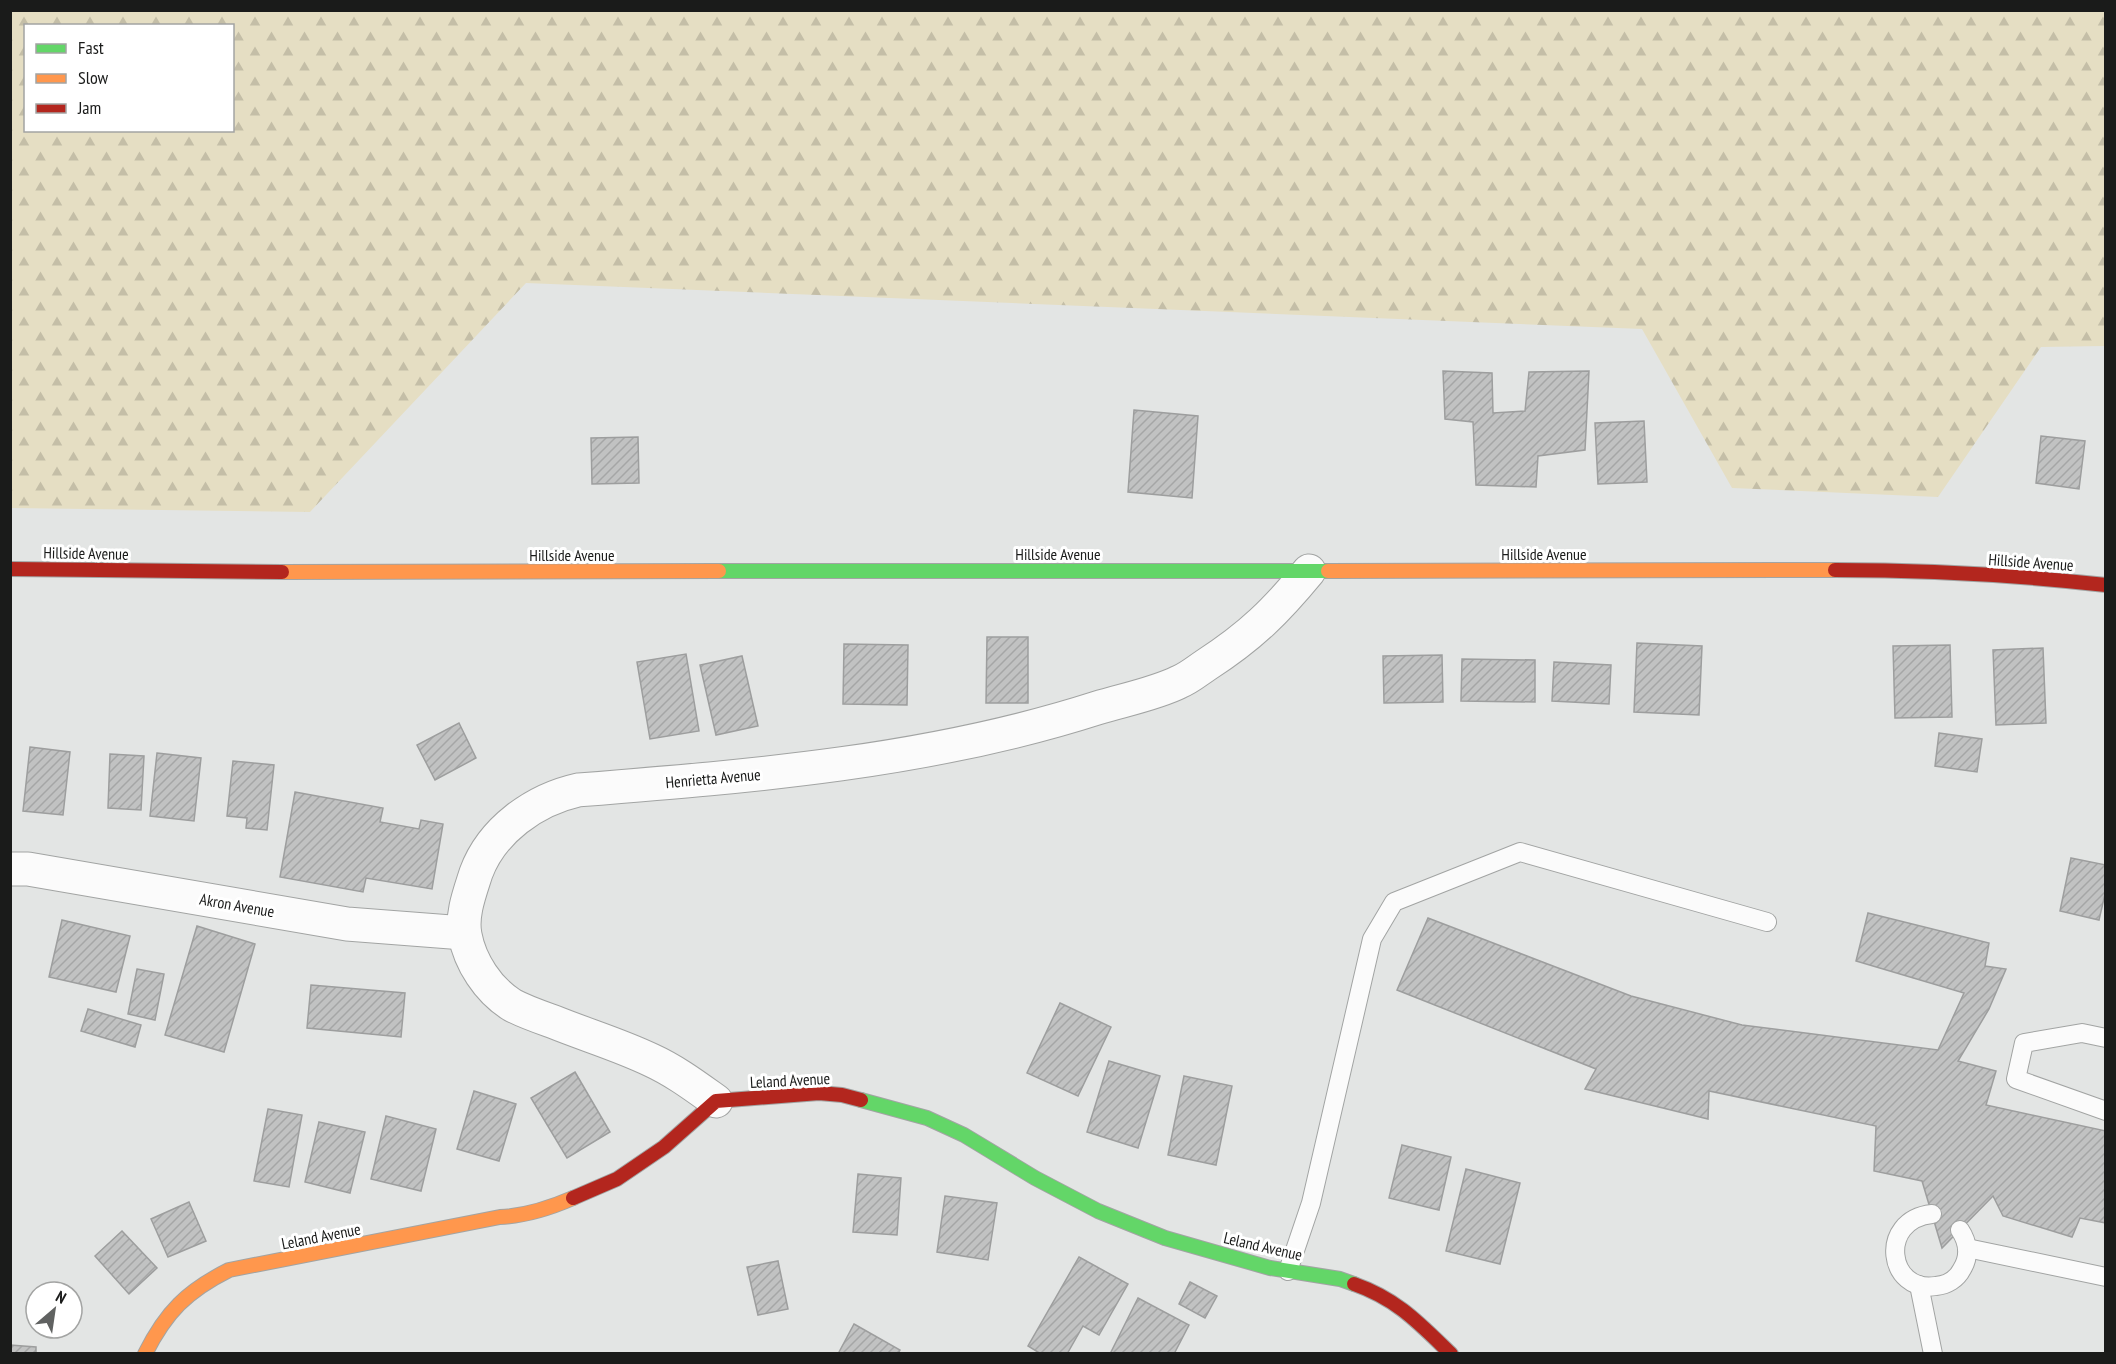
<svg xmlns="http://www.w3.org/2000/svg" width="2116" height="1364" font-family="'PT Sans Narrow',sans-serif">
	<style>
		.forest { fill: url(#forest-firs); fill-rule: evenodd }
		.building { fill: url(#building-hatch); stroke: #9d9e9e; stroke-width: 1.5 }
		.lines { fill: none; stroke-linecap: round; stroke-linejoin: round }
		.lane-casing { stroke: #a2a4a3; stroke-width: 20 }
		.street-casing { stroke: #a2a4a3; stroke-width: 35 }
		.fast-casing { stroke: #a2a4a3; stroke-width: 16 }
		.slow-casing { stroke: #a2a4a3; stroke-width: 16 }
		.jam-casing { stroke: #a2a4a3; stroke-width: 16 }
		.lane { stroke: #fbfbfb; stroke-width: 18 }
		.street { stroke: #fbfbfb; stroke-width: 33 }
		.fast { stroke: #63d668; stroke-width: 14 }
		.slow { stroke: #ff974d; stroke-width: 14 }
		.jam { stroke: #b3261e; stroke-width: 14 }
		.labels { text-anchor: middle; stroke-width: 6; stroke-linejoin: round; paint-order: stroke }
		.street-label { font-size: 16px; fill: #1a1b1a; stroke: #fff }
	</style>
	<defs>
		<pattern id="forest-firs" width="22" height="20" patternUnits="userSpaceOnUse" patternTransform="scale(1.5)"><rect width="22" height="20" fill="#e5dec3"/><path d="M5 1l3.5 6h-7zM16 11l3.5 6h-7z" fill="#c4bea7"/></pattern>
		<pattern id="building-hatch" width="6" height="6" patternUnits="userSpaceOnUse" patternTransform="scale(1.5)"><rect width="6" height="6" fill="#c1c2c2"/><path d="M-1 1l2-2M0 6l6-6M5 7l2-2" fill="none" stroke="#a5a6a6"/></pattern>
	</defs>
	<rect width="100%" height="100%" fill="#e3e5e4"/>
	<path class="forest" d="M 11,10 L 2105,11 L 2105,346 L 2041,347 L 1938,497 L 1732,488 L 1642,329 L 526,283 L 310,512 L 11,508 ZM 26,26 L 232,26 L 232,130 L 26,130 Z"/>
	<g class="building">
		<path d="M 1443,371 L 1492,373 L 1493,413 L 1525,411 L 1529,372 L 1589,371 L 1585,450 L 1538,456 L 1536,487 L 1476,485 L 1473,422 L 1445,419 Z"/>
		<path d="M 1134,410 L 1198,416 L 1192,498 L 1128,492 Z"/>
		<path d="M 1644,421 L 1647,482 L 1598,484 L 1595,423 Z"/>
		<path d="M 2041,436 L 2085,441 L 2079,489 L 2036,483 Z"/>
		<path d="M 638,437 L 639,483 L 592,484 L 591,438 Z"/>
		<path d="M 987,637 L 1028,637 L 1028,703 L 986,703 Z"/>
		<path d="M 1637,643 L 1702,646 L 1699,715 L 1634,712 Z"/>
		<path d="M 844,644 L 908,645 L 907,705 L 843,704 Z"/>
		<path d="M 1950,645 L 1952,717 L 1895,718 L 1893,646 Z"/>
		<path d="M 2043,648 L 2046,723 L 1996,725 L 1993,650 Z"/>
		<path d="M 686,654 L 699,731 L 650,739 L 637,662 Z"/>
		<path d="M 1442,655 L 1443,702 L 1384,703 L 1383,656 Z"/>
		<path d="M 742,656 L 758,726 L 716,735 L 700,665 Z"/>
		<path d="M 1462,659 L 1535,660 L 1535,702 L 1461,701 Z"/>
		<path d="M 1554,662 L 1611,665 L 1609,704 L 1552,701 Z"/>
		<path d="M 459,723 L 476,758 L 435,780 L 417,745 Z"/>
		<path d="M 1939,733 L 1982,739 L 1977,772 L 1935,766 Z"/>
		<path d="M 30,747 L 70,752 L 63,815 L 23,811 Z"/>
		<path d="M 157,753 L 201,758 L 194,821 L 150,816 Z"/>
		<path d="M 110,754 L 144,756 L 141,810 L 108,808 Z"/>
		<path d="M 233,761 L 274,765 L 267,830 L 246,828 L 247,818 L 227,816 Z"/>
		<path d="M 295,792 L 383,808 L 380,822 L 419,829 L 421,820 L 443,824 L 432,889 L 366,878 L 363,892 L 280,877 Z"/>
		<path d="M 2071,858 L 2106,865 L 2106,890 L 2099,920 L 2060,911 Z"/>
		<path d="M 1868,913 L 1989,943 L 1985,966 L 2006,969 L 1989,1009 L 1958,1061 L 1996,1071 L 1986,1105 L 2106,1131 L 2106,1223 L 2080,1218 L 2072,1237 L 2003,1216 L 1993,1196 L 1942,1248 L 1922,1181 L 1874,1171 L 1876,1126 L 1709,1091 L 1708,1119 L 1585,1089 L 1596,1069 L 1397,990 L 1428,918 L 1631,996 L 1742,1025 L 1938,1050 L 1964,993 L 1856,961 Z"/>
		<path d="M 62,920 L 130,936 L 116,992 L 49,977 Z"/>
		<path d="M 197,926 L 255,944 L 224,1052 L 165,1035 Z"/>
		<path d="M 137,969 L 164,974 L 155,1020 L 128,1014 Z"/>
		<path d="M 311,985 L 405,993 L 401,1037 L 307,1028 Z"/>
		<path d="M 1060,1003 L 1111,1027 L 1078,1096 L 1027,1073 Z"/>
		<path d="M 88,1009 L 141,1025 L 135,1047 L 81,1031 Z"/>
		<path d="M 1109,1061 L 1160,1076 L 1138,1148 L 1087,1132 Z"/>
		<path d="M 575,1072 L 610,1132 L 567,1158 L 531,1098 Z"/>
		<path d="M 1184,1076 L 1232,1086 L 1216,1165 L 1168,1155 Z"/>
		<path d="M 474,1091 L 516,1104 L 499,1161 L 457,1149 Z"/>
		<path d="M 268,1109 L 302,1115 L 289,1187 L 254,1181 Z"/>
		<path d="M 386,1116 L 436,1129 L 421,1191 L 371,1179 Z"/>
		<path d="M 319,1122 L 365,1132 L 350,1193 L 305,1182 Z"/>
		<path d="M 1402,1145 L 1451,1157 L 1439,1210 L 1389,1198 Z"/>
		<path d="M 1466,1169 L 1520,1183 L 1500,1264 L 1446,1251 Z"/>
		<path d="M 858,1174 L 901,1178 L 897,1235 L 853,1232 Z"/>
		<path d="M 945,1196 L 997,1203 L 988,1260 L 937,1252 Z"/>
		<path d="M 189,1202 L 206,1241 L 168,1257 L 151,1219 Z"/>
		<path d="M 122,1231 L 157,1268 L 129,1294 L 95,1256 Z"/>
		<path d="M 1079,1257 L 1128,1284 L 1099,1335 L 1083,1326 L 1067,1354 L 1041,1354 L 1028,1346 Z"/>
		<path d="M 778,1261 L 788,1309 L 758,1315 L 747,1267 Z"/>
		<path d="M 1190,1282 L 1217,1296 L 1205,1318 L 1179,1304 Z"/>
		<path d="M 1138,1298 L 1189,1325 L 1174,1354 L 1110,1354 Z"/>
		<path d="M 854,1324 L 900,1350 L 898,1354 L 838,1354 Z"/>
		<path d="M 10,1345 L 36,1347 L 36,1354 L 10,1354 Z"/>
	</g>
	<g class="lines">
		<g class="lane-casing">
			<g id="lane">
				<path d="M 2106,1038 L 2082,1033 L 2024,1043 L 2016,1079 L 2106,1111"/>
				<path d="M 1932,1214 C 1877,1220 1888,1294 1936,1286 C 1947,1285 1957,1279 1962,1269 C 1970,1256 1968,1242 1960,1230"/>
				<path d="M 1967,1248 L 2106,1277"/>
				<path d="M 1288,1271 L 1311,1203 L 1372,939 L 1394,902 L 1520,852 L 1767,922"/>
				<path d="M 1919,1285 L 1933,1354"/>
			</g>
		</g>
		<g class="street-casing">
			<g id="street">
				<path d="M 10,869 L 28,869 L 347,924 L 464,933"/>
				<path d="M 716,1101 C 695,1086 675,1071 651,1060 C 620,1045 586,1035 554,1022 C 540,1017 525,1012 512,1005 C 488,990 470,962 465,935 C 461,915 470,892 476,873 C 492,830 534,800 578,790 C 753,776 929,762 1097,708 C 1123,700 1155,694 1179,682 C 1189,678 1197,671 1206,665 C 1251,636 1276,611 1309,571"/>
			</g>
		</g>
		<g class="fast-casing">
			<g id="fast">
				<path d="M 719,571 L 1328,571"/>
				<path d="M 861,1100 L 927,1118 L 964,1135 L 1035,1178 L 1098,1211 L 1165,1238 L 1270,1268 L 1340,1279 L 1354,1284"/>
			</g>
		</g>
		<g class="slow-casing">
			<g id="slow">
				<path d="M 1328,571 L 1835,570"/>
				<path d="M 282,572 L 719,571"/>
				<path d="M 145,1354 C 166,1312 187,1291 229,1270 L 500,1217 C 525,1216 550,1208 573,1198"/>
			</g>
		</g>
		<g class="jam-casing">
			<g id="jam">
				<path d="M 10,569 L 282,572"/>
				<path d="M 1835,570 C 1925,570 2016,575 2106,585"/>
				<path d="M 573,1198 L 617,1179 L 664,1147 L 716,1101 L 819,1093 L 842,1095 L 861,1100"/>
				<path d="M 1354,1284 C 1397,1299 1419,1323 1451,1354"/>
			</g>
		</g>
		<use href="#lane" class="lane"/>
		<use href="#street" class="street"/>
		<use href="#fast" class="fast"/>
		<use href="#slow" class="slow"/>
		<use href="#jam" class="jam"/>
	</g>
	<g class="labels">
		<g class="street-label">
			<text transform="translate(86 553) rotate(1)" y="6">Hillside Avenue</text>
			<text x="1058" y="560">Hillside Avenue</text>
			<text x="1544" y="560">Hillside Avenue</text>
			<text x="572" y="561">Hillside Avenue</text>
			<text transform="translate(2031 562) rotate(4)" y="6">Hillside Avenue</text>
			<text transform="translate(713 778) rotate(-5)" y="6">Henrietta Avenue</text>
			<text transform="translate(237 905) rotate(10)" y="6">Akron Avenue</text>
			<text transform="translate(790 1080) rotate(-3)" y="6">Leland Avenue</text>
			<text transform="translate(321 1236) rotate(-11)" y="6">Leland Avenue</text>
			<text transform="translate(1263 1246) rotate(13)" y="6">Leland Avenue</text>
		</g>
	</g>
	<rect width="2116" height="1364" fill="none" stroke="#1a1b1a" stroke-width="24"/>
	<rect x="24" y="24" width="210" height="108" fill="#ffffff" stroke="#a3a4a3" stroke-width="1.5"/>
	<rect x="36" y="44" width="30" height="9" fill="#63d668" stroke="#a3a4a3" stroke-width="1.5"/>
	<text x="78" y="54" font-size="18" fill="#1a1b1a">Fast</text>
	<rect x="36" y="74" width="30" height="9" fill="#ff974d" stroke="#a3a4a3" stroke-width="1.5"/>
	<text x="78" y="84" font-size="18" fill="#1a1b1a">Slow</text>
	<rect x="36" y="104" width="30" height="9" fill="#b3261e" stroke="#a3a4a3" stroke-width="1.5"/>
	<text x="78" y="114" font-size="18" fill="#1a1b1a">Jam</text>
	<g transform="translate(54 1310) rotate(29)"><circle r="28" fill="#ffffff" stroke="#a3a4a3" stroke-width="1.5"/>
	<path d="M0-4.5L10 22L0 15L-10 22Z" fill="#606261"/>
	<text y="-9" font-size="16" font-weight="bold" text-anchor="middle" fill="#1a1b1a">N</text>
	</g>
</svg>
